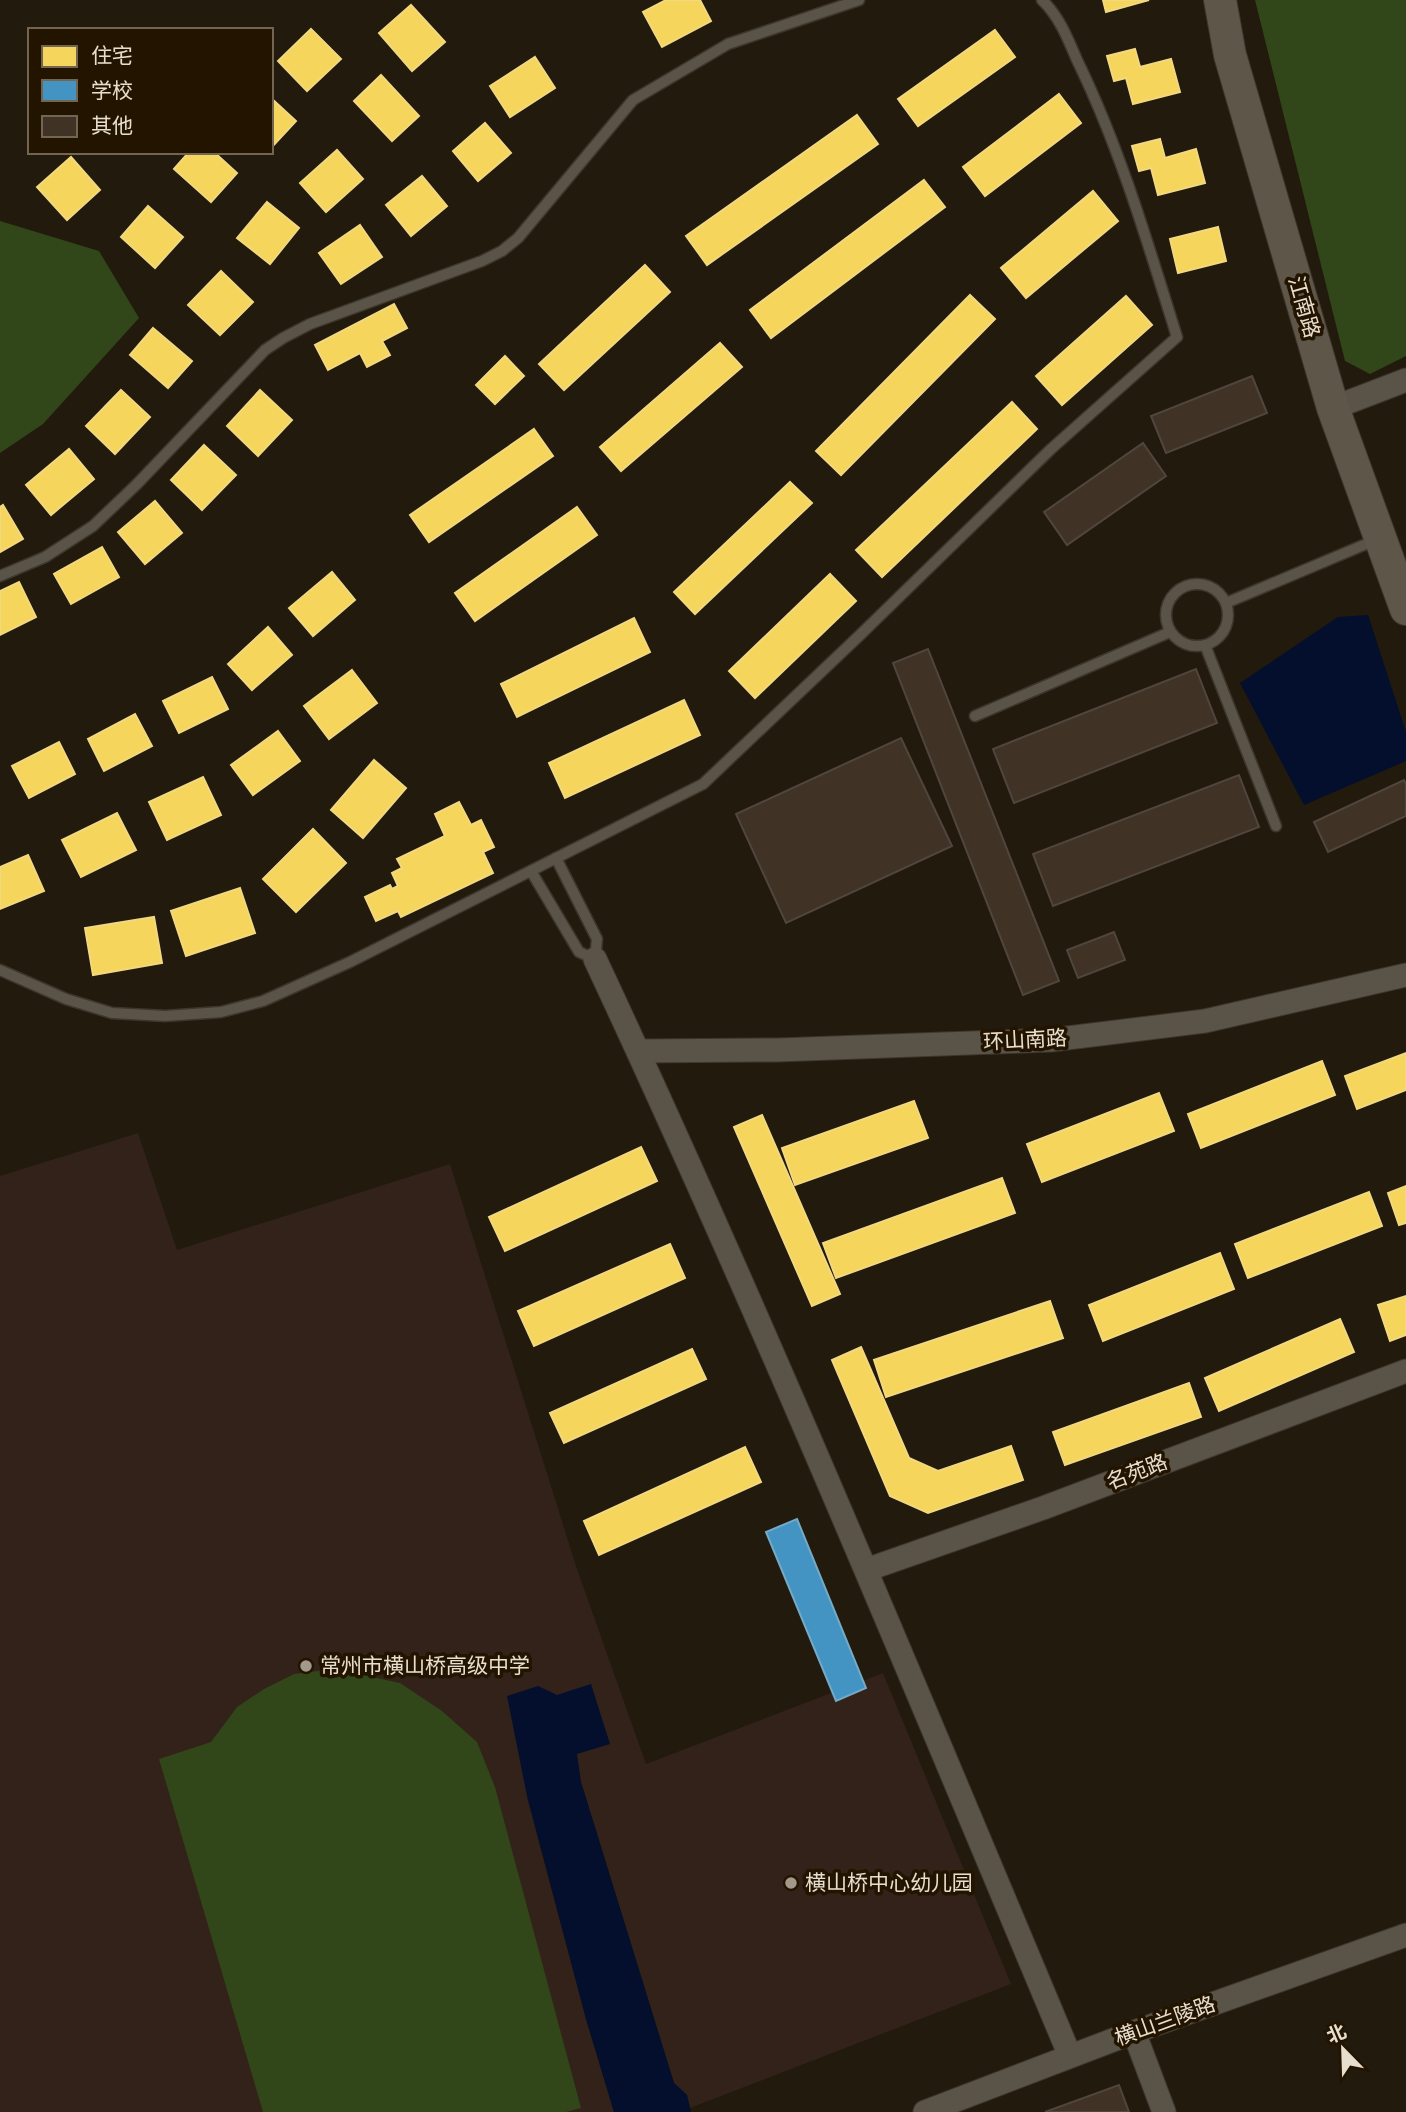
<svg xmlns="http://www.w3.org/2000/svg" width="1406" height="2112" font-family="'Titillium Web','Noto Sans SC',sans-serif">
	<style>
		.education { fill: #32221a }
		.green { fill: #314619 }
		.water { fill: #030f2c }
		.homes { fill: #f6d55c; stroke: #f2d87e; stroke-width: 2 }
		.schools { fill: #4393c3; stroke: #74aac6; stroke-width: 2 }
		.building { fill: #403326; stroke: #50463d; stroke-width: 2 }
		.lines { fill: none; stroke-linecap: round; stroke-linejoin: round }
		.lane-casing { stroke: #3d362c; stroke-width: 13 }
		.street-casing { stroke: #3d362c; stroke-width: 25 }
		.secondary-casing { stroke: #3d362c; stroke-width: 34 }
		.lane { stroke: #595348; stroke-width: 10 }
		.street { stroke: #595348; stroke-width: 23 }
		.secondary { stroke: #5e5649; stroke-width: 32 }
		.poi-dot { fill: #a3998a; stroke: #231400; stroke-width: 2.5 }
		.labels { text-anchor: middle; stroke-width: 7; stroke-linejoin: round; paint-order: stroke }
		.street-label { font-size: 21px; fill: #e8dece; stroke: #231400 }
		.poi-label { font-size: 21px; fill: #e8dece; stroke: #231400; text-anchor: start }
	</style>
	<rect width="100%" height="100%" fill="#221a0c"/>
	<path class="education" d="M 138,1133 L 177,1250 L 450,1164 L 577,1569 L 646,1764 L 883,1673 L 1011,1984 L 690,2108 L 687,2095 L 674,2083 L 581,1782 L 527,1797 L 586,2019 L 614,2112 L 0,2112 L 0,1176 Z"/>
	<g class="green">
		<path d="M 1255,0 L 1406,0 L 1406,356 L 1370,374 L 1345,361 Z"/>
		<path d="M 0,221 L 99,251 L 139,318 L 43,424 L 0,453 Z"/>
		<path d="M 325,1670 L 359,1674 L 400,1683 L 442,1711 L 477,1742 L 495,1787 L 581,2108 L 566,2112 L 263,2112 L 159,1759 L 211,1742 L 237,1707 L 264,1689 L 294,1674 Z"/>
	</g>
	<g class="water">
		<path d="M 1368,615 L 1406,732 L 1406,761 L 1304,805 L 1240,683 L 1338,617 Z"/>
		<path d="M 591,1684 L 610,1744 L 577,1754 L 581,1782 L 674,2083 L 687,2095 L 691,2112 L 614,2112 L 586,2019 L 527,1796 L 507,1696 L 538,1686 L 557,1695 Z"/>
	</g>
	<g class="homes">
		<path d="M 666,0 L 700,0 L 711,21 L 662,47 L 643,12 Z"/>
		<path d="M 1103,0 L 1149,0 L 1106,12 Z"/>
		<path d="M 411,5 L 445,42 L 412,71 L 379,33 Z"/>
		<path d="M 311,29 L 341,59 L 307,91 L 278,61 Z"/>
		<path d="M 995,30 L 1015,57 L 918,126 L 898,99 Z"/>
		<path d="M 1135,49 L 1140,67 L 1171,59 L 1180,92 L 1133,104 L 1126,78 L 1114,81 L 1107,56 Z"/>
		<path d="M 535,57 L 555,88 L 510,117 L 490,86 Z"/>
		<path d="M 381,75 L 419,116 L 392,141 L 354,101 Z"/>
		<path d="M 1059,94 L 1081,123 L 985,196 L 963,167 Z"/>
		<path d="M 271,98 L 296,121 L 271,148 Z"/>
		<path d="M 857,115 L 878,144 L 707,265 L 686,236 Z"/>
		<path d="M 485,123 L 511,153 L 478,181 L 453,151 Z"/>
		<path d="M 1160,139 L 1165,158 L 1196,149 L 1205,183 L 1158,195 L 1151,168 L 1139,171 L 1132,146 Z"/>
		<path d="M 337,150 L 363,179 L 326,212 L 300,183 Z"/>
		<path d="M 189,152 L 214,152 L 237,173 L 211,202 L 174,169 Z"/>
		<path d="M 71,157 L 100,190 L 67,220 L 37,187 Z"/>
		<path d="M 422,176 L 447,206 L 411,236 L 386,205 Z"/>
		<path d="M 924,180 L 945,207 L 771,338 L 750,310 Z"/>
		<path d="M 1093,191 L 1118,221 L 1026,298 L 1001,268 Z"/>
		<path d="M 267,202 L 299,228 L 270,264 L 237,238 Z"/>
		<path d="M 148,206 L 183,237 L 155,268 L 121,237 Z"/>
		<path d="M 360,225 L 382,257 L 341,284 L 319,253 Z"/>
		<path d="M 1218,227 L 1226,261 L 1178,273 L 1170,239 Z"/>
		<path d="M 645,265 L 670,292 L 564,390 L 539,364 Z"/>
		<path d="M 221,271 L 253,302 L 220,335 L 188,305 Z"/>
		<path d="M 970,295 L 995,319 L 841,475 L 816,451 Z"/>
		<path d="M 1126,296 L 1152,325 L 1062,405 L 1036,376 Z"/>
		<path d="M 394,304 L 407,328 L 382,341 L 390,355 L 367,367 L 360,353 L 328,370 L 315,345 Z"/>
		<path d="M 153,328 L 192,361 L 168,388 L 130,355 Z"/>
		<path d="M 720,343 L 742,367 L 621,471 L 600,447 Z"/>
		<path d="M 505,356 L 524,376 L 495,404 L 476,385 Z"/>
		<path d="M 121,390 L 150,417 L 115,454 L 86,426 Z"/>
		<path d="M 260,390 L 292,420 L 258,456 L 227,426 Z"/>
		<path d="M 1012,402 L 1037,429 L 882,577 L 856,550 Z"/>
		<path d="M 534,429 L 553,456 L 429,542 L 410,515 Z"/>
		<path d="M 204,445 L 236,475 L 202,510 L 171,480 Z"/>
		<path d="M 69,449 L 94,479 L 51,515 L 26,485 Z"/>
		<path d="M 790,482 L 812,503 L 695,614 L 674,592 Z"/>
		<path d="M 155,501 L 182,533 L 145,564 L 118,532 Z"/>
		<path d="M 3,505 L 23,539 L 0,552 L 0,507 Z"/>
		<path d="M 577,507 L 597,535 L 475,621 L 455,593 Z"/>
		<path d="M 102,547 L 119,577 L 71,604 L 54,574 Z"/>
		<path d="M 332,572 L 355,600 L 313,636 L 289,608 Z"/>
		<path d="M 830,574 L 856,601 L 755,698 L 729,671 Z"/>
		<path d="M 19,582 L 36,617 L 0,635 L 0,591 Z"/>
		<path d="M 634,618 L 650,652 L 517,717 L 501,684 Z"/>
		<path d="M 268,627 L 292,655 L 252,690 L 228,664 Z"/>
		<path d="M 352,670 L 377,703 L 329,739 L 304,706 Z"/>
		<path d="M 212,677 L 228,709 L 179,733 L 163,701 Z"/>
		<path d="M 684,700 L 700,735 L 565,798 L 549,763 Z"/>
		<path d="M 135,714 L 152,746 L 104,771 L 88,739 Z"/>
		<path d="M 278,731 L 300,761 L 253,795 L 231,765 Z"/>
		<path d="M 59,742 L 75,774 L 29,798 L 12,766 Z"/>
		<path d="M 374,760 L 406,788 L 363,838 L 331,810 Z"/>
		<path d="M 203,777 L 221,815 L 167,840 L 149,802 Z"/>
		<path d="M 459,802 L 471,825 L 481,820 L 494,847 L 483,852 L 493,873 L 401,917 L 398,911 L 376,921 L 365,897 L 390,885 L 392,889 L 398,886 L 392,873 L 402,868 L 397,859 L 445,836 L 435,814 Z"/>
		<path d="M 117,813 L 136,850 L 81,877 L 62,840 Z"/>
		<path d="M 313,829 L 346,863 L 296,912 L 263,879 Z"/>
		<path d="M 28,855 L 44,891 L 0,909 L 0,867 Z"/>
		<path d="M 240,888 L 255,933 L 186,956 L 171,911 Z"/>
		<path d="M 154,917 L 162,963 L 93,975 L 85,928 Z"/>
		<path d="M 1406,1053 L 1406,1090 L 1357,1109 L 1345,1076 Z"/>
		<path d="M 1322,1061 L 1335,1095 L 1201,1148 L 1188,1114 Z"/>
		<path d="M 1159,1093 L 1174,1131 L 1042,1182 L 1027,1144 Z"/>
		<path d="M 914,1101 L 928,1138 L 795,1185 L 782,1148 Z"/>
		<path d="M 762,1115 L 840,1294 L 812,1306 L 734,1127 Z"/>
		<path d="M 641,1147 L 657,1181 L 505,1251 L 489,1217 Z"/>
		<path d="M 1002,1178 L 1015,1213 L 836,1278 L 823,1243 Z"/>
		<path d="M 1406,1186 L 1406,1223 L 1399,1225 L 1388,1193 Z"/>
		<path d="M 1369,1192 L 1382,1226 L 1248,1278 L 1235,1244 Z"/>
		<path d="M 670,1244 L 685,1278 L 534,1346 L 518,1311 Z"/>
		<path d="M 1220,1253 L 1234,1289 L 1103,1341 L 1089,1305 Z"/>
		<path d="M 1406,1296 L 1406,1335 L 1390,1341 L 1378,1305 Z"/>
		<path d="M 1050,1301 L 1063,1338 L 886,1397 L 874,1360 Z"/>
		<path d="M 1340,1319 L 1354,1352 L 1219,1411 L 1205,1378 Z"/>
		<path d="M 861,1347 L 909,1458 L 938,1471 L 1011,1446 L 1023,1480 L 928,1513 L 890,1496 L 832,1360 Z"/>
		<path d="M 692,1349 L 706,1379 L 564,1443 L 550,1413 Z"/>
		<path d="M 1189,1383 L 1201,1417 L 1065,1465 L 1053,1432 Z"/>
		<path d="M 745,1447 L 761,1482 L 599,1555 L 584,1521 Z"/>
	</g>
	<path class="schools" d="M 797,1519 L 866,1688 L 836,1701 L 766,1532 Z"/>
	<g class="building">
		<path d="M 1252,376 L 1267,413 L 1166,453 L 1151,416 Z"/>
		<path d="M 1143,443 L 1166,476 L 1067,545 L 1044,512 Z"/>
		<path d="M 928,649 L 1059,981 L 1023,995 L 893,663 Z"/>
		<path d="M 1196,669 L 1217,723 L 1014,803 L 993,749 Z"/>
		<path d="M 901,738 L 952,846 L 786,923 L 736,814 Z"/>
		<path d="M 1239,775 L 1259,827 L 1053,906 L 1033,854 Z"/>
		<path d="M 1404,780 L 1406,784 L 1406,816 L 1328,852 L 1314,822 Z"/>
		<path d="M 1114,932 L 1125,960 L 1078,978 L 1067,950 Z"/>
		<path d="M 1119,2085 L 1129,2112 L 1045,2112 Z"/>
	</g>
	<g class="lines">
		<g class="lane-casing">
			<g id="lane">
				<path d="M 0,576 L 45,557 L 93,526 L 137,484 L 265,350 L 283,338 L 310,324 L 482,261 L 502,251 L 518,238 L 633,100 L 728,44 L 859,0"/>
				<circle cx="1197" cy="615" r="31"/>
				<path d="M 1226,603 L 1378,539"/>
				<path d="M 1205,645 L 1276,826"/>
				<path d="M 975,716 L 1170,632"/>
				<path d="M 531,871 L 579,952 L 595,959 L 597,939 L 556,858"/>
				<path d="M 0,970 L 66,999 L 112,1013 L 165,1016 L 221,1012 L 263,1001 L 350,962 L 703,784 L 860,635 L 1051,449 L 1177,337 C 1148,244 1120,148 1077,60 C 1068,39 1059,16 1042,0"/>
			</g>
		</g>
		<g class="street-casing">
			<g id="street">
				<path d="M 1333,408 L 1406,380"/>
				<path d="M 595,959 C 764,1320 916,1689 1070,2056"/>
				<path d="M 638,1051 L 778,1050 L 1051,1040 L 1205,1021 L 1406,975"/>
				<path d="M 866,1570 L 1043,1508 L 1406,1371"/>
				<path d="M 1134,2032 L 1164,2112"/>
				<path d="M 925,2112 L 1134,2032 L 1406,1935"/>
			</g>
		</g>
		<g class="secondary-casing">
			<path id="secondary" d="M 1220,0 L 1230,55 L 1333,408 L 1406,609"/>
		</g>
		<use href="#lane" class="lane"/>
		<use href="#street" class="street"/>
		<use href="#secondary" class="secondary"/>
	</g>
	<g class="poi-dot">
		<circle cx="306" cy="1666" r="7"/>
		<circle cx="791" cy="1883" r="7"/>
	</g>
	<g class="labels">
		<g class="street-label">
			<text transform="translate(1304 307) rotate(74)" y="7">江南路</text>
			<text transform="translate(1025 1040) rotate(-3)" y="7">环山南路</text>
			<text transform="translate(1137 1472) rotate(-21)" y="7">名苑路</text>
			<text transform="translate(1165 2021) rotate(-20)" y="7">横山兰陵路</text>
		</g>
		<g class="poi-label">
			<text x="320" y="1673">常州市横山桥高级中学</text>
			<text x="805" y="1890">横山桥中心幼儿园</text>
		</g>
	</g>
	<rect x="28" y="28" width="245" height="126" fill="#231400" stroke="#726552" stroke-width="2"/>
	<rect x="42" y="46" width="35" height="21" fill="#f6d55c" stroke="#726552" stroke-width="2"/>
	<text x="91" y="63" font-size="21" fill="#e8dece">住宅</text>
	<rect x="42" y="80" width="35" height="21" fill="#4393c3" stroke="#726552" stroke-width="2"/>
	<text x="91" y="98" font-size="21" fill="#e8dece">学校</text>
	<rect x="42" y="116" width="35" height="21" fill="#403326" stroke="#726552" stroke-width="2"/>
	<text x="91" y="133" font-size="21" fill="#e8dece">其他</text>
	<g transform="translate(1343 2049) rotate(337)" stroke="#231400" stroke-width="5" paint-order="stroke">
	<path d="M0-5L12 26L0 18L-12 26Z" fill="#e8dece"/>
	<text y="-10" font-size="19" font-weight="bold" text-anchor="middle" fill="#e8dece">北</text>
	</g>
</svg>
